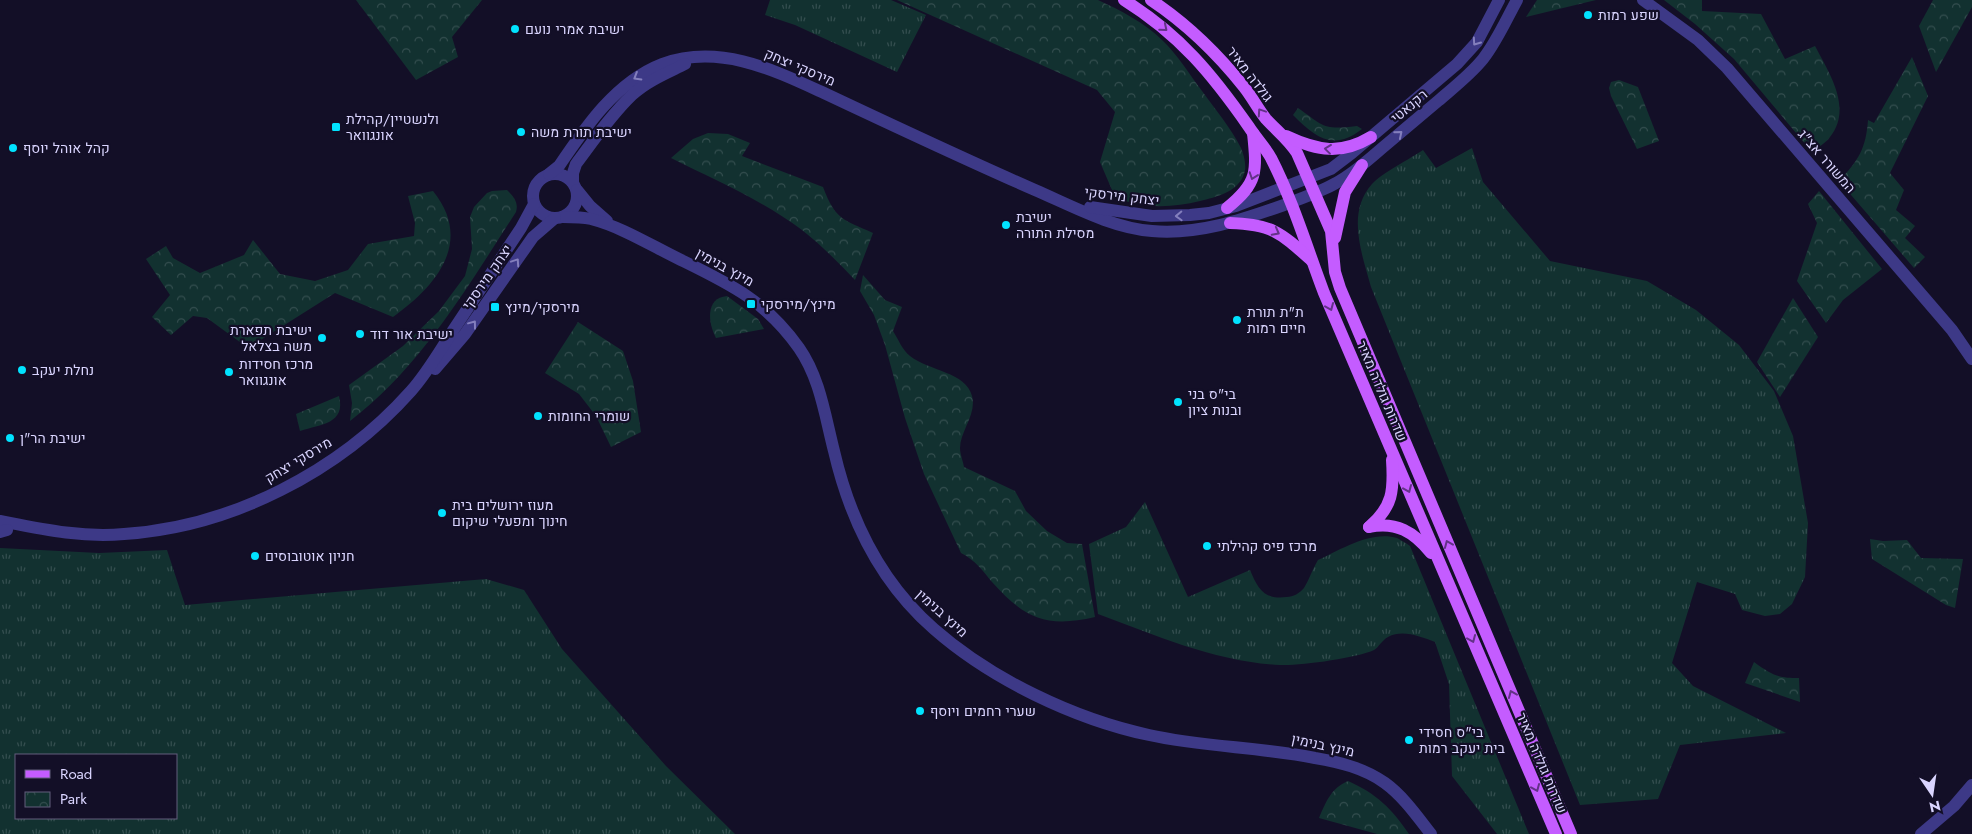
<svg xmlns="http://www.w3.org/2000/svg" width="1972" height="834" font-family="Jost,Heebo,sans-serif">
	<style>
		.grass { fill: url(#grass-tufts); fill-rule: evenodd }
		.park { fill: url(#park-crowns) }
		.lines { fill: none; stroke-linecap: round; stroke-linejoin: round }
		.minor { stroke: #3d3987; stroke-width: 12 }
		.major { stroke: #c45cff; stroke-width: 12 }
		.oneway { stroke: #633288 }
		.oneway2 { stroke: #847fbd }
		.poi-dot { fill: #01e3ff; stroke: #130f27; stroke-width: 2 }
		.labels { text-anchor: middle; stroke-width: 4.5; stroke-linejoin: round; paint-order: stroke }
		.poi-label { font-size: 14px; fill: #dad5ff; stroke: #130f27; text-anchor: start }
		.street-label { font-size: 14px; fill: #dad5ff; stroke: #130f27 }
	</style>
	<defs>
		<pattern id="grass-tufts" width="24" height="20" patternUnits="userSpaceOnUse" patternTransform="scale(1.25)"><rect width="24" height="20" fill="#123130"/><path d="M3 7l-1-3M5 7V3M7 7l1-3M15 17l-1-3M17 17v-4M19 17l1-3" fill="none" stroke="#344e4f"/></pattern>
		<pattern id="park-crowns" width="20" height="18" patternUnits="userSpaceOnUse" patternTransform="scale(1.25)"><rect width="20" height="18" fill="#123130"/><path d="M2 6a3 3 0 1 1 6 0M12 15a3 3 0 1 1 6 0" fill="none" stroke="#344e4f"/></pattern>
	</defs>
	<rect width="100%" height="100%" fill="#130f27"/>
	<g class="grass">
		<path d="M 770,0 L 891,0 L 926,15 L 897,72 L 795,25 L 765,15 Z"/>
		<path d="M 1472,148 L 1483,182 L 1550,261 L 1647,281 L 1696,310 L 1739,345 L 1774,391 L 1793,436 L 1808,523 L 1805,577 L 1792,604 L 1780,614 L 1765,616 L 1742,610 L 1735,594 L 1697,582 L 1672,663 L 1693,686 L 1786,733 L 1680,745 L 1658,799 L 1580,805 L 1371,287 C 1362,254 1346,213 1372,184 C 1382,173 1410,159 1423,150 L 1436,168 Z"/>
		<path d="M 1145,502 L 1188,597 L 1250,570 C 1258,589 1264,600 1287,597 C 1293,597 1300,593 1304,588 C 1309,580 1313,568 1318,560 C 1340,550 1371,530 1397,538 C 1401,540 1406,543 1410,546 L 1529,834 L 1497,834 L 1452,776 L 1449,684 L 1435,642 C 1421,637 1403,629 1388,637 C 1382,640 1379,647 1374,650 C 1357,658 1299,666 1280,665 C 1217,662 1157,636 1098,614 L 1089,544 L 1126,527 Z"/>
		<path d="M 0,548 L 99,553 L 167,550 L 185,605 L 486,579 L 524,590 L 562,649 L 666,766 L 735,834 L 0,834 ZM 16,755 L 176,755 L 176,818 L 16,818 Z"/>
	</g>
	<g class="park">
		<path d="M 356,0 L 482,0 L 452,37 L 458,57 L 416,80 Z"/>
		<path d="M 897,0 L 1098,0 C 1120,10 1145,23 1162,40 C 1178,55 1189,74 1202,91 C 1215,109 1231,128 1241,148 C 1244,155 1247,167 1244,174 C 1238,192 1216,197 1200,201 C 1171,208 1142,209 1115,197 L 1100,162 L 1115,112 L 1097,90 Z"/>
		<path d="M 1537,0 L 1596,0 L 1526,17 Z"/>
		<path d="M 1664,0 L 1702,0 L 1702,11 L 1761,14 L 1785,59 L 1815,46 C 1829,73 1853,108 1830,137 C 1826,143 1817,148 1812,152 L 1734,59 L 1695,24 Z"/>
		<path d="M 1933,0 L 1972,0 L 1972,7 L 1936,72 L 1919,26 Z"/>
		<path d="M 1912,57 L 1928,96 L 1890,173 L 1904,190 L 1896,210 L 1915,226 L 1905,238 L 1925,257 L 1914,268 L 1839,181 C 1859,160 1866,148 1868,120 L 1874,123 Z"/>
		<path d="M 1619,80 L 1638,87 L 1659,141 L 1637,149 L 1611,96 L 1609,88 L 1611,82 Z"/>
		<path d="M 1298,108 C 1325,127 1323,130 1357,126 L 1362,129 C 1333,152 1315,137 1293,115 Z"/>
		<path d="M 708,133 L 728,134 L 750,143 L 742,156 L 823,187 C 836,221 843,219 873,233 L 855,280 C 838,262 821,245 802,230 C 762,200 715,180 671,158 L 693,139 Z"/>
		<path d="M 507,190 C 513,196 519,202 516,212 C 468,286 421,367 350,421 L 352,403 L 349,385 L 403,346 L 439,311 L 465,276 L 472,249 L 470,217 L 474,207 L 487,193 L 492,191 Z"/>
		<path d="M 433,191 C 474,242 436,286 393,317 L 335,293 L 248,348 L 207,318 L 193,316 L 171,335 L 152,317 L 170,295 L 146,259 L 166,246 L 173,258 L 200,273 L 244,255 L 253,240 L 280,274 L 315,281 L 348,270 L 368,244 L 414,236 L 415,223 L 408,196 Z"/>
		<path d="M 1819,191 L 1882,269 L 1843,300 L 1826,323 L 1797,281 L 1817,223 L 1808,204 Z"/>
		<path d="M 863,275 L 885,300 L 902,307 L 893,331 C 898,339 903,351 910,356 C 929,371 966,372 972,396 C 977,414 960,431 960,448 C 960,454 963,461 964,467 L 1015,491 L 1026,511 L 1047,531 L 1067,543 L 1082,544 L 1095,617 C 1047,628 1025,619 992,582 C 983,571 975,560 961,553 L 924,474 L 905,418 L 885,345 L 874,315 L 860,291 Z"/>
		<path d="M 727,296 L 758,319 L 764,329 L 716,338 C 708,323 705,298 727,296 Z"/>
		<path d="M 1793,298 L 1818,337 L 1780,397 L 1757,362 Z"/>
		<path d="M 578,322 L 623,351 L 633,381 L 641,432 L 611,447 L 596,416 L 579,394 L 545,373 Z"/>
		<path d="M 339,396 C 346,424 321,424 300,431 L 296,414 Z"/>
		<path d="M 1870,539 L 1883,541 L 1907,540 L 1921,558 L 1963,559 L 1955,608 L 1946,605 L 1872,559 Z"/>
		<path d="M 1754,662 C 1772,675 1777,678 1799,678 L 1800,702 L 1745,683 Z"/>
		<path d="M 1348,781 C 1377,794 1391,808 1409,834 L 1377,834 L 1319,818 C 1326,802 1331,788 1348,781 Z"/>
	</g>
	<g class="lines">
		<g class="minor">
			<path d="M 1643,0 L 1698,40 L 1727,68 L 1952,330 L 1972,359"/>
			<circle cx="555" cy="196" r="22"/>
			<path d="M 549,174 L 559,166 C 586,126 616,82 662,64 C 719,43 774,70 824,93 C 894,126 964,159 1035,190 C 1072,206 1112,228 1152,231 C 1198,235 1242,220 1284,205 C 1302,198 1320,192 1336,183 C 1353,174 1367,161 1381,149 C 1400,133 1419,117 1438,101 C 1453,88 1470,75 1483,59 C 1497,41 1506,20 1517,0"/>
			<path d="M 573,183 L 573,173 L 576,164 C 594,140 611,115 632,95 C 647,81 667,73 685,64"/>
			<path d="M 577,190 L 590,206 L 607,221"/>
			<path d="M 1090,207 L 1152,216 L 1190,215 L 1209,213 L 1236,206 L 1331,169 L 1352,153 L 1457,64 L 1477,42 L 1499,0"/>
			<path d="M 563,217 C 572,217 582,217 591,219 C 622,227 652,246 681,260 C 730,284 766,301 799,348 C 820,378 825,416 834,451 C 850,520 880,582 934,629 C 991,679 1074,719 1149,735 C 1203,747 1260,747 1315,758 C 1339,762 1364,768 1385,783 C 1403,796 1417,816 1431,834"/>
			<path d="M 435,369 L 465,334 L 533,237 L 555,218"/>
			<path d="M 0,521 C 41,529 82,538 124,534 C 231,527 339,472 411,391 C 427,373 439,352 452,332 C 475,297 498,263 521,228 L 534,204"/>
			<path d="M 0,532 L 7,530"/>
			<path d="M 1921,834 L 1954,806 L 1972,785"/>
		</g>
		<g class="major">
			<path d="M 1124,0 C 1180,35 1212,74 1249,127 C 1256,138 1265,147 1271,158 C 1293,201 1307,248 1324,293 L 1556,834"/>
			<path d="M 1151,0 C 1187,24 1217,53 1244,87 C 1252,97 1258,109 1266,119 C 1277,131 1288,139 1297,153 L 1331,231 L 1335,272 L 1340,288 L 1571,834"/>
			<path d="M 1286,136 C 1318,151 1341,155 1371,137"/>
			<path d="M 1227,208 C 1258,183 1257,172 1253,133"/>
			<path d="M 1230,223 C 1272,224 1281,233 1311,260"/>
			<path d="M 1335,238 L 1345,192 L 1362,165"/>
			<path d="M 1369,527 C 1393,507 1394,490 1392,460"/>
			<path d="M 1369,527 C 1396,521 1414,532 1431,553"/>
		</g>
	</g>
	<defs><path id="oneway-chevron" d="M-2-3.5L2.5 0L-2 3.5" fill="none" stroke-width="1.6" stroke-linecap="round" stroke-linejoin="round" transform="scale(1.25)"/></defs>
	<g class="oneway">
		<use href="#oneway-chevron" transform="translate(1164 28) rotate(40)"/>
		<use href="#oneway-chevron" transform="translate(1261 112) rotate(-124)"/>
		<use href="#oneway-chevron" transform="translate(1328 149) rotate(-173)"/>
		<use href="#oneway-chevron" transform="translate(1253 176) rotate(109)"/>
		<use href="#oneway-chevron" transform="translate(1276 232) rotate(28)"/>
		<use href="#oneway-chevron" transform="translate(1330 307) rotate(67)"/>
		<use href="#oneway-chevron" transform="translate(1408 489) rotate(67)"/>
		<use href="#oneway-chevron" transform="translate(1448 544) rotate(-113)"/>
		<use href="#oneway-chevron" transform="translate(1472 639) rotate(67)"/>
		<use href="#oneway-chevron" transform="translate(1512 694) rotate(-113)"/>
		<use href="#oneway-chevron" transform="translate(1536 788) rotate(67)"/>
	</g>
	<g class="oneway2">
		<use href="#oneway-chevron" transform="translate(1476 42) rotate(125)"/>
		<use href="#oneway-chevron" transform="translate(637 77) rotate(149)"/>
		<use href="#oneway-chevron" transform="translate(1399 134) rotate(-40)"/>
		<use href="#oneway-chevron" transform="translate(1179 216) rotate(178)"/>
		<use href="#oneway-chevron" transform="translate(516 262) rotate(-56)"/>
		<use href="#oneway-chevron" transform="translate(473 324) rotate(-53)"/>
	</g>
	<g class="poi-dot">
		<circle cx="1588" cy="15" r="5"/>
		<circle cx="515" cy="29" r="5"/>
		<rect x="331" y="122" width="10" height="10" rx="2.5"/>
		<circle cx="521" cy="132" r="5"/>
		<circle cx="13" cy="148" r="5"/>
		<circle cx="1006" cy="225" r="5"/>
		<rect x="746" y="299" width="10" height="10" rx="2.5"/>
		<rect x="490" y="302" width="10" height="10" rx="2.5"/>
		<circle cx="1237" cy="320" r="5"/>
		<circle cx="360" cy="334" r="5"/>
		<circle cx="322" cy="338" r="5"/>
		<circle cx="22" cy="370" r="5"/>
		<circle cx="229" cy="372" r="5"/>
		<circle cx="1178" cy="402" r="5"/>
		<circle cx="538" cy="416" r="5"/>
		<circle cx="10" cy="438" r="5"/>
		<circle cx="442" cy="513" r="5"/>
		<circle cx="1207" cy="546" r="5"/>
		<circle cx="255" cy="556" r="5"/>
		<circle cx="920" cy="711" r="5"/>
		<circle cx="1409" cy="740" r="5"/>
	</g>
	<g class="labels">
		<g class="poi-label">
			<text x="1598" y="20">שפע רמות</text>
			<text x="525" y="34">ישיבת אמרי נועם</text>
			<text x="346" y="124">ולנשטיין/קהילת<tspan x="346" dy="16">אונגוואר</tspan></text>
			<text x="531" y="137">ישיבת תורת משה</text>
			<text x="23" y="153">קהל אוהל יוסף</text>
			<text x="1016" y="222">ישיבת<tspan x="1016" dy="16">מסילת התורה</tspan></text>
			<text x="761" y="309">מינץ/מירסקי</text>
			<text x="505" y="312">מירסקי/מינץ</text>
			<text x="1247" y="317">ת"ת תורת<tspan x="1247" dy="16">חיים רמות</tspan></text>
			<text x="312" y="335" text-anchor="end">ישיבת תפארת<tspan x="312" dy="16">משה בצלאל</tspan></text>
			<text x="370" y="339">ישיבת אור דוד</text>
			<text x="239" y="369">מרכז חסידות<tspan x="239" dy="16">אונגוואר</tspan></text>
			<text x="32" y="375">נחלת יעקב</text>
			<text x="1188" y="399">בי"ס בני<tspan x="1188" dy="16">ובנות ציון</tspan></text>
			<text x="548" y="421">שומרי החומות</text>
			<text x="20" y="443">ישיבת הר"ן</text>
			<text x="452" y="510">מעוז ירושלים בית<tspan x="452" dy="16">חינוך ומפעלי שיקום</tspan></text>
			<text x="1217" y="551">מרכז פיס קהילתי</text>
			<text x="265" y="561">חניון אוטובוסים</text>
			<text x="930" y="716">שערי רחמים ויוסף</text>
			<text x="1419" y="737">בי"ס חסידי<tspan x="1419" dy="16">בית יעקב רמות</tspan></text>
		</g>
		<g class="street-label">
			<text transform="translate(800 67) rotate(23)" y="5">מירסקי יצחק</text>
			<text transform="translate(1250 74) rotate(52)" y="5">גולדה מאיר</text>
			<text transform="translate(1409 106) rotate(-40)" y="5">רקנאטי</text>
			<text transform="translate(1827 161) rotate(49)" y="5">המשורר אצ"ג</text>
			<text transform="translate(1122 196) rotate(7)" y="5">יצחק מירסקי</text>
			<text transform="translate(725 267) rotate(29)" y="5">מינץ בנימין</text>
			<text transform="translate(487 277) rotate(-55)" y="5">יצחק מירסקי</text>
			<text transform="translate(1382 391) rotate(67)" y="5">שדרות גולדה מאיר</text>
			<text transform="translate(298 460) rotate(-31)" y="5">מירסקי יצחק</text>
			<text transform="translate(942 613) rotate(42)" y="5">מינץ בנימין</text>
			<text transform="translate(1323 745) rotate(12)" y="5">מינץ בנימין</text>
			<text transform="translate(1542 763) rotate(67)" y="5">שדרות גולדה מאיר</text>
		</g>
	</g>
	<rect x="15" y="754" width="162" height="65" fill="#130f27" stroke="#635e7d"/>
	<rect x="25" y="770" width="25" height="8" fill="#c45cff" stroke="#635e7d"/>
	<text x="60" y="779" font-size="15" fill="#dad5ff">Road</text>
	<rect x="25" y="792" width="25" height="15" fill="url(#park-crowns)" stroke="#635e7d"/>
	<text x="60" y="804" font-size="15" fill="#dad5ff">Park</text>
	<g transform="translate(1932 794) rotate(167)" stroke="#130f27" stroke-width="4" paint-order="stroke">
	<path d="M0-4L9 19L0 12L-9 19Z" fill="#dad5ff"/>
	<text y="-8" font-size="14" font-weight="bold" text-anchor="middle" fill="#dad5ff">N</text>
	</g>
</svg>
